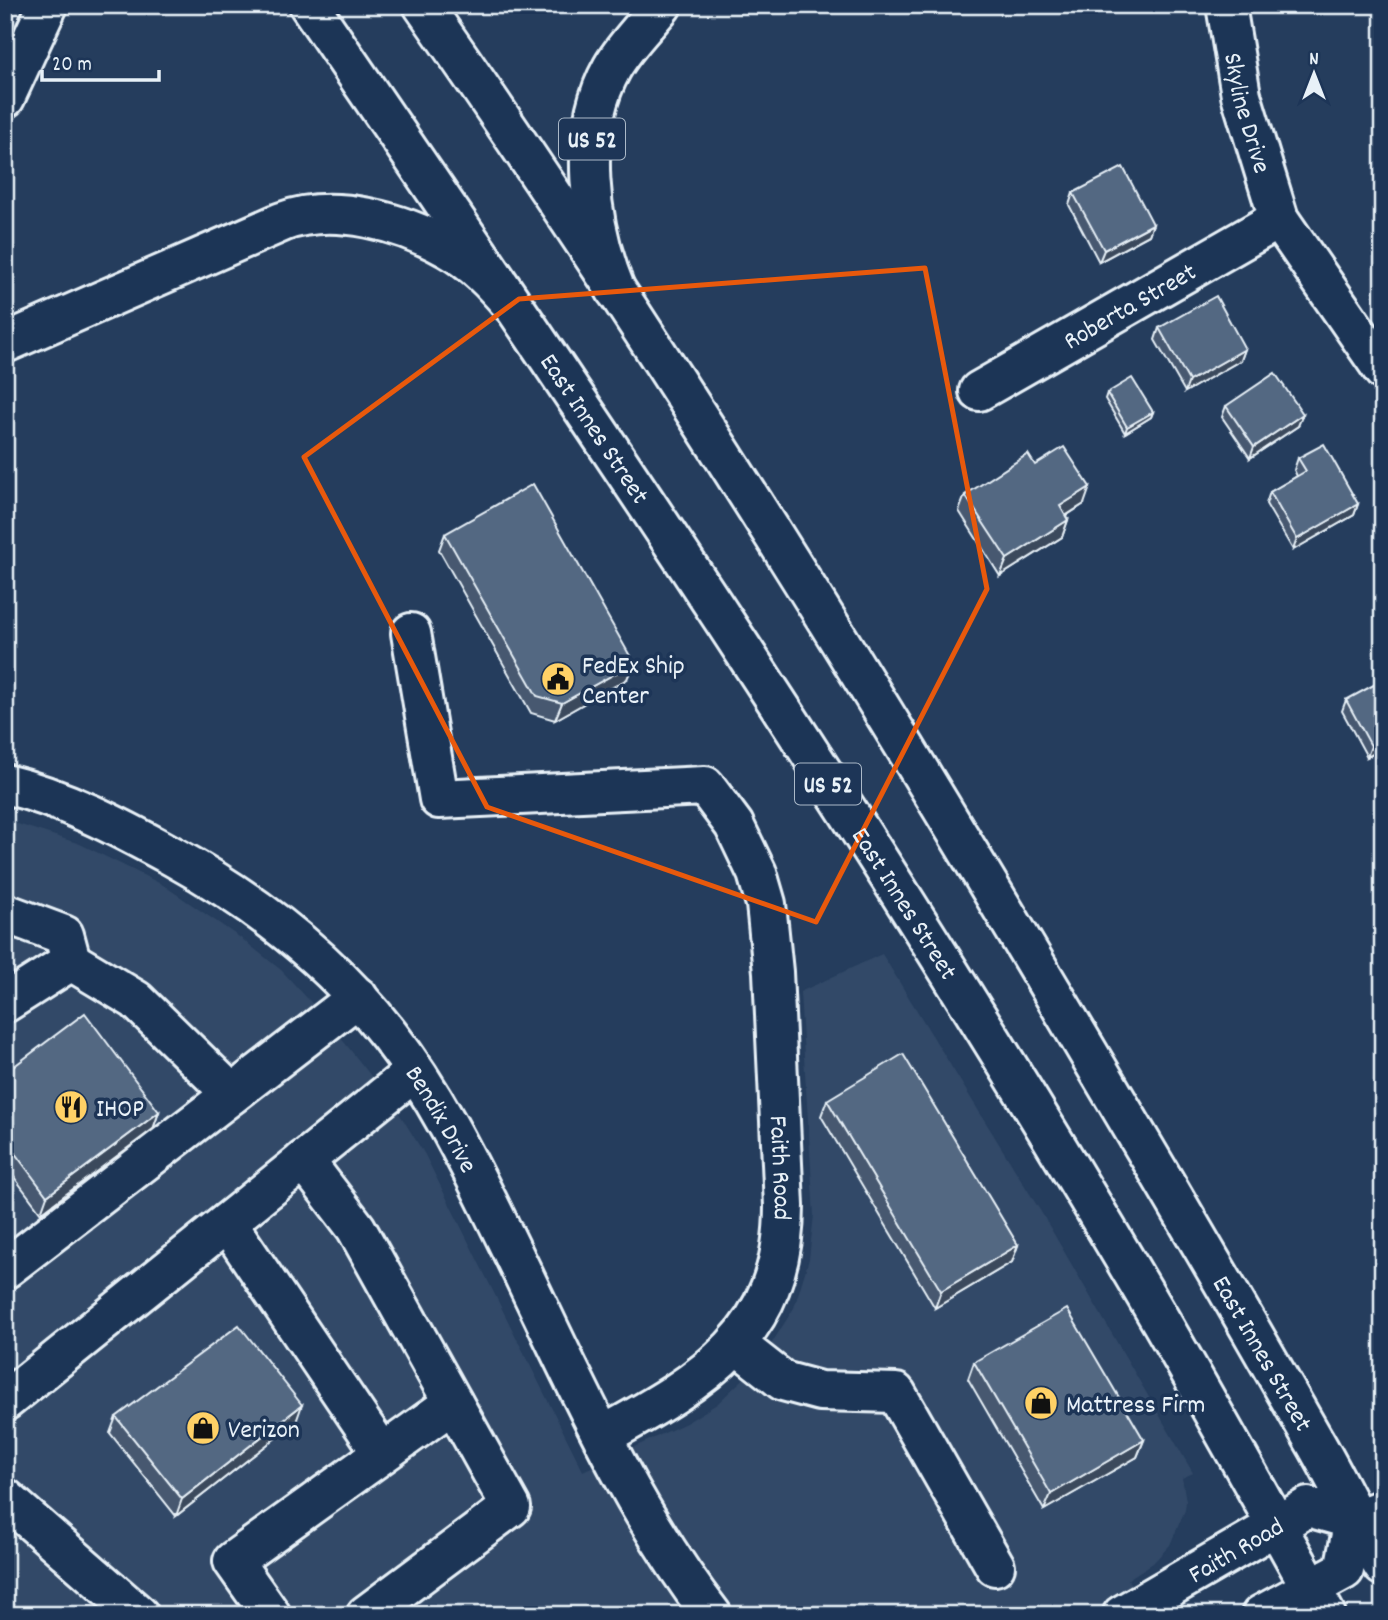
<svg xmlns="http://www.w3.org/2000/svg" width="1388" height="1620" font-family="Dekko,sans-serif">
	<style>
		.built { fill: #334a68 }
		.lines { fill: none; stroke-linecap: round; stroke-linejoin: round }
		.minor-casing { stroke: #e8f1f8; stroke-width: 44 }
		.major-casing { stroke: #e8f1f8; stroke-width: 44 }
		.highway-casing { stroke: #e8f1f8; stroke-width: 44 }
		.minor { stroke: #1d3557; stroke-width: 38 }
		.major { stroke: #1d3557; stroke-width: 38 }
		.highway { stroke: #1d3557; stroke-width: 38 }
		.wall { fill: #475970; stroke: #e8f1f8; stroke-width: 2 }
		.shaded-wall { fill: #3a485b; stroke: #e8f1f8; stroke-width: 2 }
		.building { fill: #536782; stroke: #e8f1f8; stroke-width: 2 }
		.marked { fill: none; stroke: #e8590c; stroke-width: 5; stroke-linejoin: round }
		.labels { text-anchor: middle; stroke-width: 7; stroke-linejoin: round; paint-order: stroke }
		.shield { fill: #1d3557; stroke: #abb9c8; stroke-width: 2 }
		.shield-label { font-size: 24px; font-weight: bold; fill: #e8f1f8 }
		.street-label { font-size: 26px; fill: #e8f1f8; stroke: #1d3557 }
		.poi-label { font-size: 26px; fill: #e8f1f8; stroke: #1d3557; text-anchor: start }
	</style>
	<rect width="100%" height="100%" fill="#253d5d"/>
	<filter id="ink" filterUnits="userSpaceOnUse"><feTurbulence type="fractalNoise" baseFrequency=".0143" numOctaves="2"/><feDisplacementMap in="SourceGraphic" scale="14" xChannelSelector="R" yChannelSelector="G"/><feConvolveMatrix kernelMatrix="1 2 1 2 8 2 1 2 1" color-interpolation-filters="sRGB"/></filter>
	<g filter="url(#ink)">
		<path class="built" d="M 5,820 L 80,844 L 163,885 L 242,939 L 281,970 L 321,1013 L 394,1105 L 425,1155 L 583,1471 L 686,1423 L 717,1404 L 758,1365 L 794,1308 L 809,1259 L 814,1215 L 800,992 L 882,954 L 1041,1212 L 1193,1473 L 1182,1478 L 1186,1501 L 1185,1510 L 1170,1545 L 1153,1563 L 1128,1579 L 1132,1586 L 1089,1615 L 5,1615 Z"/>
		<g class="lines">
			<g class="minor-casing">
				<g id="minor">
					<path id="s1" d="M 1226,5 L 1241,95 L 1279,219 L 1383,370"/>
					<path id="s2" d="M 979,391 L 1279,219"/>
					<path id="s3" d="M 411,633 L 439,799 L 705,786 L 734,825 L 757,873 L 766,904 L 773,972 L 784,1206 C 784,1334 704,1380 604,1435"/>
					<path id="s4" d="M 5,784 C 64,798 119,827 172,856 C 254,901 331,960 389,1035 C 437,1096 471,1168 505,1237 C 568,1365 625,1502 712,1615"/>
					<path d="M 5,913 L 64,935 L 71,961 L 5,1003"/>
					<path d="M 71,961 L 136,1000 L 232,1094"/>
					<path d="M 304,1160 L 356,1228 L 511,1507 L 366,1615"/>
					<path d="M 227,1223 L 382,1453"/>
					<path d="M 5,1269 L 358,997"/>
					<path d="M 736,1344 L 783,1381 L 820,1391 L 896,1393 L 995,1566"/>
					<path d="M 5,1401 L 414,1072"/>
					<path d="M 5,1498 L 139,1615"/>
					<path d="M 1354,1520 L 1383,1509"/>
					<path d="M 271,1615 L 233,1561 L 453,1403"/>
				</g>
			</g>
			<g class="major-casing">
				<g id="major">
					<path id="s5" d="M 309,5 C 604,436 898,871 1162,1323 C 1218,1420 1272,1517 1326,1615"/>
					<path id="s6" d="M 423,5 C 664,350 885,708 1099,1071 C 1171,1192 1242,1314 1312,1437 C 1337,1479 1357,1524 1383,1566"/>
					<path id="s7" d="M 1122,1615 L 1308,1507 L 1354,1520 L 1344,1570 L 1261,1615"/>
				</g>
			</g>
			<g class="highway-casing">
				<g id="highway">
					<path d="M 5,98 L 48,5"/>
					<path d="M 616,291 C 589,226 576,132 612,68 C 625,45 646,25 662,5"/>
					<path d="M 5,343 L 282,222 C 334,202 402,222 448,248 C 473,262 493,283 512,305"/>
				</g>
			</g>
			<use href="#minor" class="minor"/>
			<use href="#major" class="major"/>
			<use href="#highway" class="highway"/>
		</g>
		<g class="wall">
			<path d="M 1073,193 L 1153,224 L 1149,235 L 1099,262 L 1069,205 Z"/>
			<path d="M 1159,328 L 1245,349 L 1241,360 L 1185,392 L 1155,340 Z"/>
			<path d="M 1107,393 L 1153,412 L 1151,417 L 1125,433 L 1105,399 Z"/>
			<path d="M 1226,406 L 1298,426 L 1250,458 L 1222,417 Z"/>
			<path d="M 1298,458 L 1358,504 L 1354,515 L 1293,550 L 1266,504 L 1270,492 L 1297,476 L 1294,470 Z"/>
			<path d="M 1035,465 L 1084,504 L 1066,516 L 1068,520 L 1062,537 L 1000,576 L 959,511 L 965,495 Z"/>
			<path d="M 445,534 L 627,679 L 555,720 L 531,713 L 439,550 Z"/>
			<path d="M 1346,700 L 1383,749 L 1367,757 L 1342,711 Z"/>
			<path d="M 5,1073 L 159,1112 L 153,1129 L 41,1213 L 5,1165 Z"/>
			<path d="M 827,1100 L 1018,1245 L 1012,1262 L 935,1308 L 821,1116 Z"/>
			<path d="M 974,1362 L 1144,1440 L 1137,1457 L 1044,1510 L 968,1379 Z"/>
			<path d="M 116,1417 L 296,1422 L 176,1516 L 110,1433 Z"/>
		</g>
		<g class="shaded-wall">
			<path d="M 1153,224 L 1149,235 L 1099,262 L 1104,250 Z"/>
			<path d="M 1245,349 L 1241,360 L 1185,392 L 1189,381 Z"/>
			<path d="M 1153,412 L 1151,417 L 1125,433 L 1127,427 Z"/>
			<path d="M 1303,414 L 1298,426 L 1250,458 L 1254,447 Z"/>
			<path d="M 1090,487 L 1084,504 L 1054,523 L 1060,506 Z"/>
			<path d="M 1358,504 L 1354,515 L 1293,550 L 1297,539 Z"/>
			<path d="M 1068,520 L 1062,537 L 1000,576 L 1007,559 Z"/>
			<path d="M 634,663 L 627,679 L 555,720 L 562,703 Z"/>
			<path d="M 1383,740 L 1383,749 L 1367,757 L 1371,746 Z"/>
			<path d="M 159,1112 L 153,1129 L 41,1213 L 47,1196 Z"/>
			<path d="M 1018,1245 L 1012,1262 L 935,1308 L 941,1291 Z"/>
			<path d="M 302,1405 L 296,1422 L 176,1516 L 182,1499 Z"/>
			<path d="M 1144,1440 L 1137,1457 L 1044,1510 L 1051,1494 Z"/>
		</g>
		<g class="building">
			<path d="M 1123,167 L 1153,224 L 1104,250 L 1073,193 Z"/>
			<path d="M 1216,296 L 1245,349 L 1189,381 L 1159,328 Z"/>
			<path d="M 1275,373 L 1303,414 L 1254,447 L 1226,406 Z"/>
			<path d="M 1132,378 L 1153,412 L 1127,427 L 1107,393 Z"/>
			<path d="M 1324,444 L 1358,504 L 1297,539 L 1270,492 L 1306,471 L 1298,458 Z"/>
			<path d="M 1064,447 L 1090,487 L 1060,506 L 1068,520 L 1007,559 L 965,495 L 1028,454 L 1035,465 Z"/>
			<path d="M 533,484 L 634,663 L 562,703 L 537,696 L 445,534 Z"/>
			<path d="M 1383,680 L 1383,740 L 1371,746 L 1346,700 Z"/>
			<path d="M 85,1013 L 159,1112 L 47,1196 L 5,1140 L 5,1073 Z"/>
			<path d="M 903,1054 L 1018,1245 L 941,1291 L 827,1100 Z"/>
			<path d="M 1067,1309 L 1144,1440 L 1051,1494 L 974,1362 Z"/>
			<path d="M 239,1325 L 302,1405 L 182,1499 L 116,1417 Z"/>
		</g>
	</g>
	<path class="marked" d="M 925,268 L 987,589 L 816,922 L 487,807 L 304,457 L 519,299 Z"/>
	<defs>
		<g id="civic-disc" transform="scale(1.75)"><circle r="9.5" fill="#ffd166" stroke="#1d3557"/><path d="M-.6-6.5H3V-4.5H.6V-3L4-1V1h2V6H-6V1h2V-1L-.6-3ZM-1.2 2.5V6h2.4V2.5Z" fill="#111"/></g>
		<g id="restaurant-disc" transform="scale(1.75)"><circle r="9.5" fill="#ffd166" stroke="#1d3557"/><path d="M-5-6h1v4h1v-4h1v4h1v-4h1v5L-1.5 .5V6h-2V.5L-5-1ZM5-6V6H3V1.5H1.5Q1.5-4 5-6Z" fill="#111"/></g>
		<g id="shop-disc" transform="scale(1.75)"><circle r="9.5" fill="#ffd166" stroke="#1d3557"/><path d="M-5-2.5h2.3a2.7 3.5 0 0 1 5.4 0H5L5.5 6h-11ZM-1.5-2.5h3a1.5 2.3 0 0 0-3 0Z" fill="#111"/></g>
	</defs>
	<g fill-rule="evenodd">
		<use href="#civic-disc" x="558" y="679"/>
		<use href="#restaurant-disc" x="71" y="1107"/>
		<use href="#shop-disc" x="1041" y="1403"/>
		<use href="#shop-disc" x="203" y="1428"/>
	</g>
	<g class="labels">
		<g class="shield">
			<rect x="559" y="118.5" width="66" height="41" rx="5"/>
			<rect x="795" y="763.5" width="66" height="41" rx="5"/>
		</g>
		<g class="shield-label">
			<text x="592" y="147">US 52</text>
			<text x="828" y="792">US 52</text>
		</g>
		<g class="street-label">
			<text dy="9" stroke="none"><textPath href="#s1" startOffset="110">Skyline Drive</textPath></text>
			<text dy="9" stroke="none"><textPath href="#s2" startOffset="173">Roberta Street</textPath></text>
			<text dy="9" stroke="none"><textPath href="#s5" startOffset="511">East Innes Street</textPath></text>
			<text dy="9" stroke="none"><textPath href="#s5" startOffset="1078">East Innes Street</textPath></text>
			<text dy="9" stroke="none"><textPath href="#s4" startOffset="565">Bendix Drive</textPath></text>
			<text dy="9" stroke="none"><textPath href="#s3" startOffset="833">Faith Road</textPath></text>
			<text dy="9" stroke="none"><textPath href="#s6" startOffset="1589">East Innes Street</textPath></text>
			<text dy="9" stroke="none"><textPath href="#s7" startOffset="131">Faith Road</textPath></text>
		</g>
		<g class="poi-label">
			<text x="582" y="673">FedEx Ship<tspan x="582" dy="30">Center</tspan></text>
			<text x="96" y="1116">IHOP</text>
			<text x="1066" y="1412">Mattress Firm</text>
			<text x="228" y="1437">Verizon</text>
		</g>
	</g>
	<rect width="1388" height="1620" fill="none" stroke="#1d3557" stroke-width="28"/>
	<rect x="14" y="14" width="1360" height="1592" fill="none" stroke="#e8f1f8" stroke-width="2.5" filter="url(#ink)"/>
	<g transform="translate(1314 74)" stroke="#1d3557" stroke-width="5" paint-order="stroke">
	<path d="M0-5L12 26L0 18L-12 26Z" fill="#e8f1f8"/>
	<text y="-10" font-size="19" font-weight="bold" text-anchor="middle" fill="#e8f1f8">N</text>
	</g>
	<path d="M42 70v10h117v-10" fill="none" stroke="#e8f1f8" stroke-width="3.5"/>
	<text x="52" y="70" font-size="21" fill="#e8f1f8" stroke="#1d3557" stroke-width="5" paint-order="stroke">20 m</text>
</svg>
